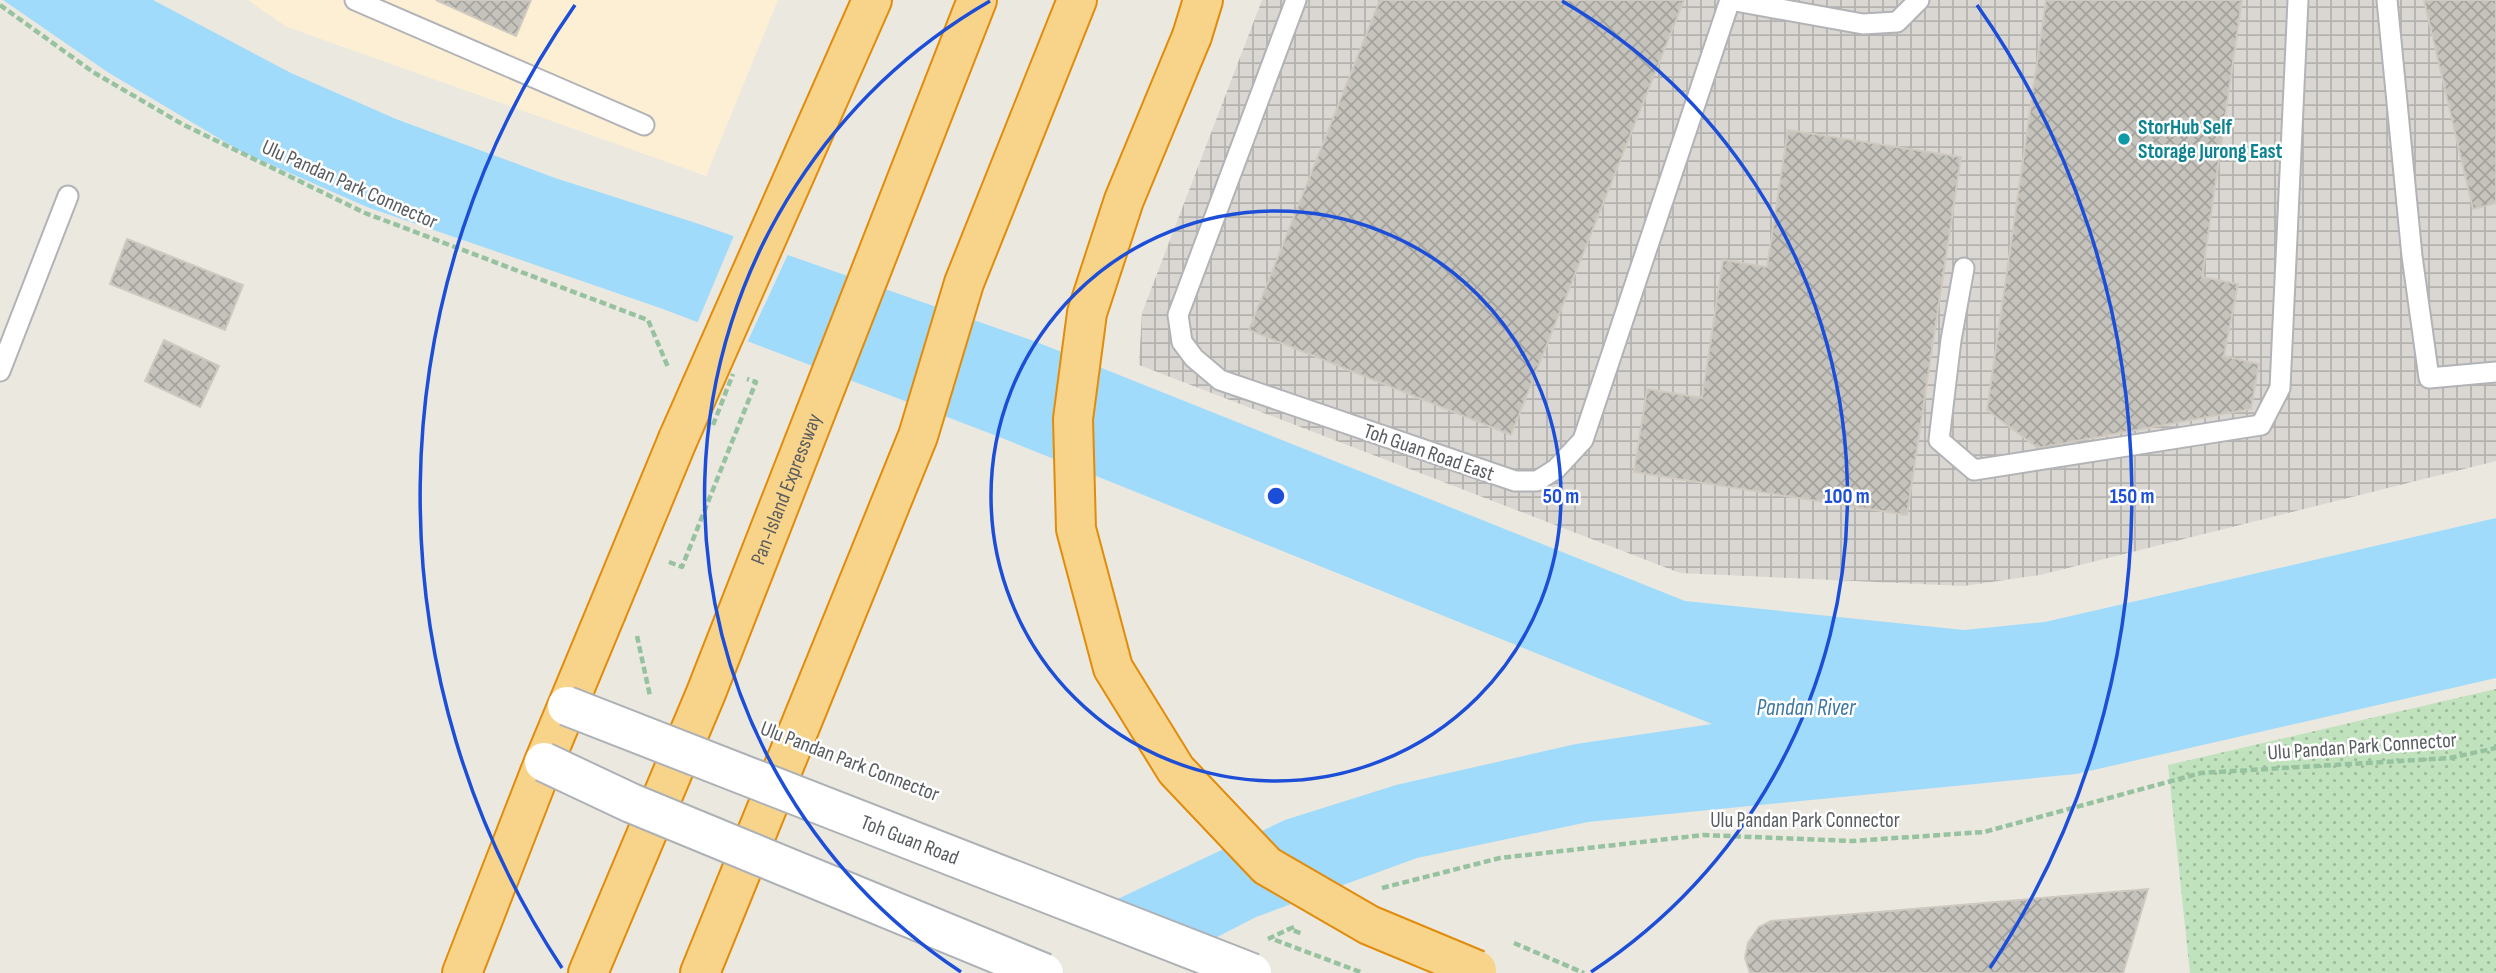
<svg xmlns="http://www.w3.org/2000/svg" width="2496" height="973" font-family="'Sofia Sans Condensed',sans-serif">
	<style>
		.commercial { fill: #fcefd4 }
		.industrial { fill: url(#industrial-grid) }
		.grass { fill: url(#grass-dots) }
		.water { fill: #a0dbfb }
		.pier { fill: #ebe8e0 }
		.building { fill: url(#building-cross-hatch); stroke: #cfc9bf; stroke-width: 2 }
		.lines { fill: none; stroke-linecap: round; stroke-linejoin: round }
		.service-casing { stroke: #b1b3b7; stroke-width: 23 }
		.motorway-casing { stroke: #e18c0a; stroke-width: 42 }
		.path { stroke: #97c2a0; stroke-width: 4.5; stroke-dasharray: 7 3.5; stroke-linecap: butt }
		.service { stroke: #fff; stroke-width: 19 }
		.motorway { stroke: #f8d38a; stroke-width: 38 }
		.secondary-bridge-casing { stroke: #adb1b5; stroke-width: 42; stroke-linecap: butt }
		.motorway-bridge-casing { stroke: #e18c0a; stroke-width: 42; stroke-linecap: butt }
		.path-bridge { stroke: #97c2a0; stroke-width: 4.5; stroke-dasharray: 7 3.5; stroke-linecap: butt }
		.secondary-bridge { stroke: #fff; stroke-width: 38 }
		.motorway-bridge { stroke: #f8d38a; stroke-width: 38 }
		.ring { fill: none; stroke: #1d4ed8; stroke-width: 3.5 }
		.culture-dot { fill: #0f9aa8; stroke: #fff; stroke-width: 2.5 }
		.labels { text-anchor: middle; stroke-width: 5; stroke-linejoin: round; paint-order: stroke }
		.culture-label { font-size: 21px; font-weight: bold; fill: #0d838f; stroke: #fff; text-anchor: start }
		.street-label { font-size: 21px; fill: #595d60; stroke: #fff }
		.water-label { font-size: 23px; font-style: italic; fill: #3d77a2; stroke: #fff }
		.centre { fill: #1d4ed8; stroke: #fff; stroke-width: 3.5 }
		.ring-label { font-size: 21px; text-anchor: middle; font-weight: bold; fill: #1d4ed8; stroke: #fff; stroke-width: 5; stroke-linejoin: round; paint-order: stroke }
	</style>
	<defs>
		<pattern id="industrial-grid" width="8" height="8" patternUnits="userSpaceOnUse" patternTransform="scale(1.75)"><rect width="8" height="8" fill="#dad7d2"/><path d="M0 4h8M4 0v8" fill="none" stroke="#b4b2ae"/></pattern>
		<pattern id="grass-dots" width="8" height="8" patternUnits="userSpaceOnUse" patternTransform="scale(1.75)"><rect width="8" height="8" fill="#c0e2bd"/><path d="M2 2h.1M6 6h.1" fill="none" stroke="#9fba9d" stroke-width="1.8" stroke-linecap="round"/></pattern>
		<pattern id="building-cross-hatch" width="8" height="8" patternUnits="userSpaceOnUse" patternTransform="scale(1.75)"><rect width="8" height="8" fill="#c6c3bd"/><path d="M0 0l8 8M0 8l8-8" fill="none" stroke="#a4a29d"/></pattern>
	</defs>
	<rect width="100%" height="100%" fill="#ebe8e0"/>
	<path class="commercial" d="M 248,0 L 778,0 L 706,176 L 287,27 Z"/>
	<path class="industrial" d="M 1262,0 L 2496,0 L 2496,461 L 2040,575 L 1964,586 L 1680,573 L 1139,365 L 1142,313 Z"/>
	<path class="grass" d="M 2496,689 L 2496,973 L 2190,973 L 2168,765 Z"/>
	<path class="water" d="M 3,0 L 153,0 L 291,73 L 396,119 L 555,178 L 696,223 L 1034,341 L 1685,601 L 1964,630 L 2045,622 L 2496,518 L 2496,678 L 2076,774 L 1588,822 L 1417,858 L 1256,917 L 1163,965 L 1071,921 L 1285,820 L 1396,785 L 1576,744 L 1712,724 L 997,436 L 663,309 L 367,207 L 242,152 L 109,73 Z"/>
	<g class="pier">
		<path d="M 735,233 L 789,252 L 746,345 L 696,326 Z"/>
		<path d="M 1069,918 L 1219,940 L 1158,973 L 1000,973 L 995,971 Z"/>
	</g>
	<g class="building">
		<path d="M 436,0 L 531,0 L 516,36 Z"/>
		<path d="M 1380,0 L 1684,0 L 1511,435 L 1249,330 Z"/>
		<path d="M 2046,0 L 2242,0 L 2202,277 L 2238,284 L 2224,356 L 2259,364 L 2251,409 L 2038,448 L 1987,410 Z"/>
		<path d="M 2424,0 L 2496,0 L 2496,203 L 2473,209 Z"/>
		<path d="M 1788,130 L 1961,157 L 1907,515 L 1634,472 L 1647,389 L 1702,398 L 1723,260 L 1767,267 Z"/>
		<path d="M 127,239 L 243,285 L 225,330 L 110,284 Z"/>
		<path d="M 164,340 L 219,366 L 200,407 L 145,381 Z"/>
		<path d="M 2148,889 L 2123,973 L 1750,973 L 1745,958 L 1748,943 L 1759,927 L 1771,921 Z"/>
	</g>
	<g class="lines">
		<g class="service-casing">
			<g id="service">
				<path d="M 355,0 L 644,125"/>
				<path d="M 1296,0 L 1178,315 L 1182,342 L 1194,358 L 1220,380 L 1515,481 L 1537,481 L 1556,469 L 1583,440 L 1730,0"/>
				<path d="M 1730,0 L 1863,24 L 1897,22 L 1919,0"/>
				<path d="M 2387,0 L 2412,256 L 2429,378 L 2496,372"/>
				<path d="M 1964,268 L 1951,340 L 1939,440 L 1974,470 L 2261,425 L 2280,388 L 2298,0"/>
				<path d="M 0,371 L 68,196"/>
			</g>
		</g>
		<g class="motorway-casing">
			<g id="motorway">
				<path d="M 1192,36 L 1203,0"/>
				<path d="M 678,439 L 872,0"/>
				<path d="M 462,973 L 544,762 L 606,613"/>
				<path id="s1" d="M 588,973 L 706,693 L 977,0"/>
				<path d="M 700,973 L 918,436 L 964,283 L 1077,0"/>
			</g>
		</g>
		<g class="path">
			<path d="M 0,5 L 93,72 L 182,124 L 365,213 L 648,320 L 668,367"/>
			<path d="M 669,562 L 682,567 L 756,382 L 747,379"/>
			<path d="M 1382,888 L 1500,858 L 1703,835 L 1852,841 L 1984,832 L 2201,773 L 2450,758 L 2496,748"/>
			<path d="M 1294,927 L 1289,929 L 1303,934"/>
			<path d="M 1268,939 L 1289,929"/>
			<path d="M 1514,943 L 1584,973"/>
		</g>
		<use href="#service" class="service"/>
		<use href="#motorway" class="motorway"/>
		<g class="secondary-bridge-casing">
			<g id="secondary-bridge">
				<path id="s2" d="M 567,706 L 1252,973"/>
				<path d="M 544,762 L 631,803 L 1044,973"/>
			</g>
		</g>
		<g class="motorway-bridge-casing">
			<g id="motorway-bridge">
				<path d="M 1192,36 L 1124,200 L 1087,313 L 1073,419 L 1076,529 L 1113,668 L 1176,770 L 1267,866 L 1369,925 L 1477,970"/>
				<path d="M 606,613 L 678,439"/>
			</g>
		</g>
		<g class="path-bridge">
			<path d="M 713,425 L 733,374"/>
			<path d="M 637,636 L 650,696"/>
			<path d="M 1275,940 L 1363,973"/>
		</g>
		<use href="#secondary-bridge" class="secondary-bridge"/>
		<use href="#motorway-bridge" class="motorway-bridge"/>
	</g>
	<g class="ring">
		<circle cx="1276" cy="496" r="285"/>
		<path d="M961 972A571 571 0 0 1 990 1M1562 1A571 571 0 0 1 1591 972"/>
		<path d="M562 968A856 856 0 0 1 575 5M1977 5A856 856 0 0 1 1990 968"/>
	</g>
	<circle class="culture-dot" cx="2124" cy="139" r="7"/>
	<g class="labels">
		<g class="culture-label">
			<text x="2138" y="134">StorHub Self<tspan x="2138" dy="24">Storage Jurong East</tspan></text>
		</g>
		<g class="street-label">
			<text transform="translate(350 184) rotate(24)" y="7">Ulu Pandan Park Connector</text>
			<text transform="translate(1429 452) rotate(19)" y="7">Toh Guan Road East</text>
			<text dy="7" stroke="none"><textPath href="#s1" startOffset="523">Pan-Island Expressway</textPath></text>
			<text transform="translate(2362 746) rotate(-4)" y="7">Ulu Pandan Park Connector</text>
			<text transform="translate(850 761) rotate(21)" y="7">Ulu Pandan Park Connector</text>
			<text x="1805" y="827">Ulu Pandan Park Connector</text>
			<text dy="7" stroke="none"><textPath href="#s2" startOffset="368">Toh Guan Road</textPath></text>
		</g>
		<g class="water-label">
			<text x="1806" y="715">Pandan River</text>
		</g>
	</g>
	<circle cx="1276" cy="496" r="10" class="centre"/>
	<g class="ring-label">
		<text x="1561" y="503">50 m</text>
		<text x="1847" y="503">100 m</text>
		<text x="2132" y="503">150 m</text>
	</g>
</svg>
